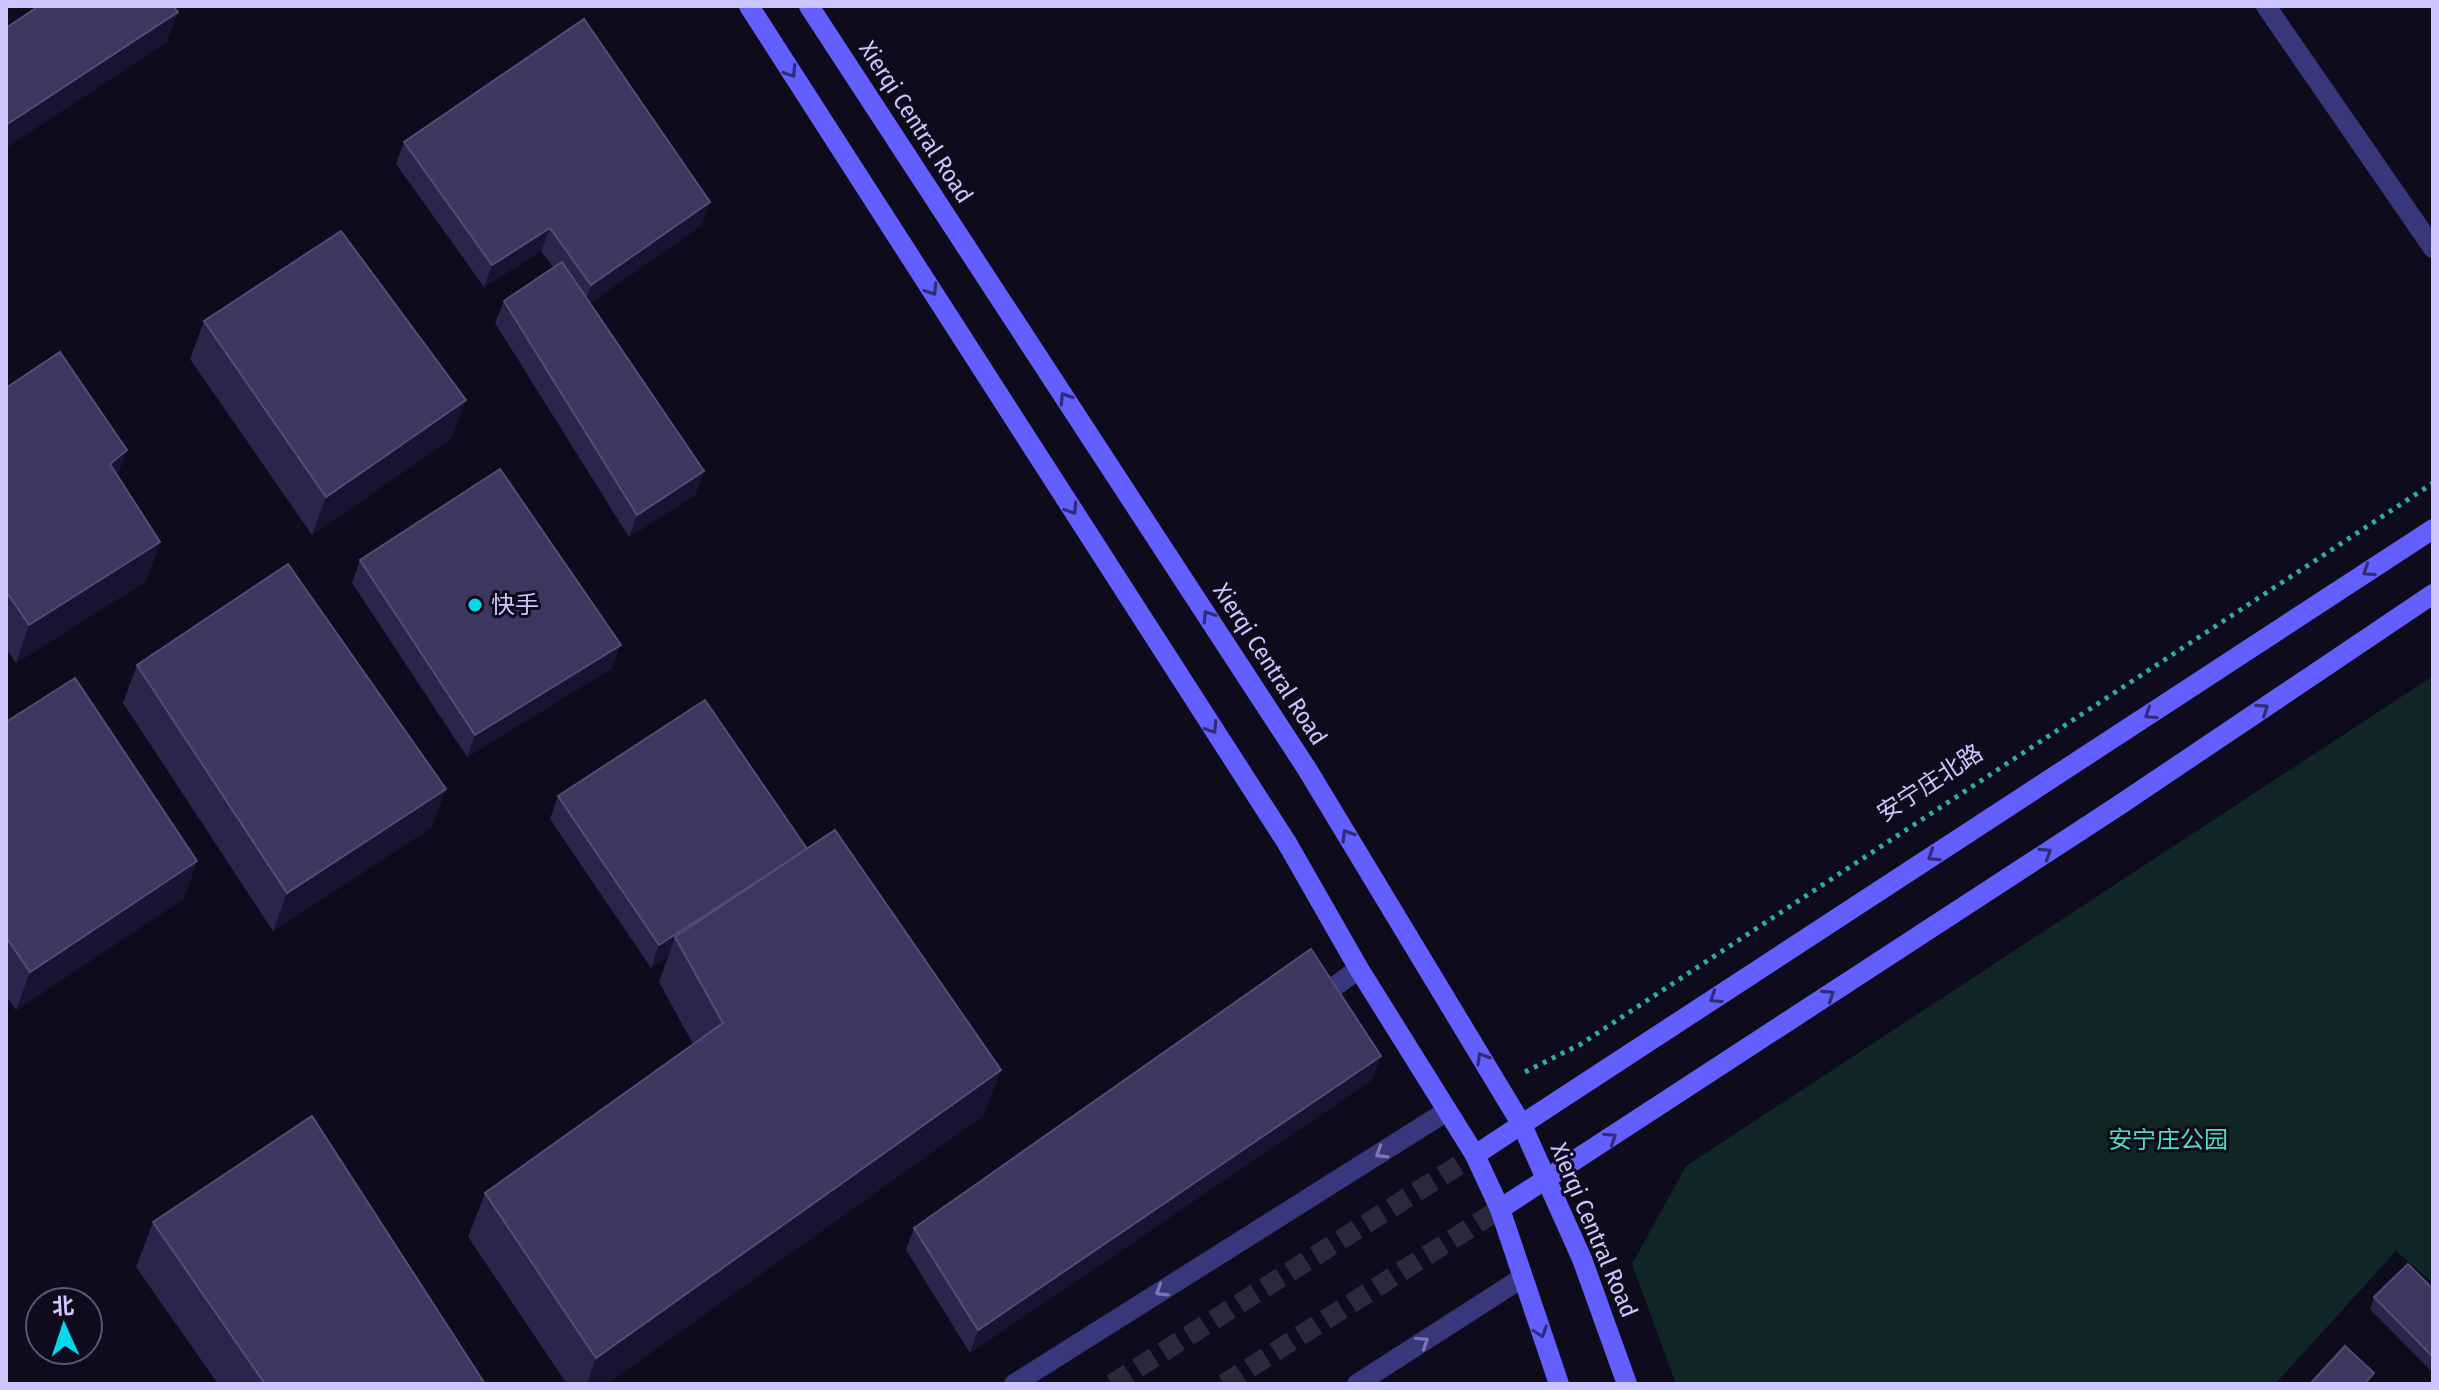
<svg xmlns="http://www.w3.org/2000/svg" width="2439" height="1390" font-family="'Fira Sans Condensed','Noto Sans SC',sans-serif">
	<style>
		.green { fill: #0f2625 }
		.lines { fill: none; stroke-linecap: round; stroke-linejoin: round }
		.secondary-tunnel { stroke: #2b273e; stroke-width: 20; stroke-dasharray: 20 10; stroke-linecap: butt }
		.path { stroke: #2dada5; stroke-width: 5; stroke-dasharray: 4 6; stroke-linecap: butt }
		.service { stroke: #39377b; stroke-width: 20 }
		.tertiary { stroke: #39377b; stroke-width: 20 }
		.secondary { stroke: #635ffe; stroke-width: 20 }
		.wall { fill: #2b244b }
		.shaded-wall { fill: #181330 }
		.building { fill: #3d365e; stroke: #544c77; stroke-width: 2 }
		.oneway { stroke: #302d76 }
		.oneway2 { stroke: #7c78b6 }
		.poi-dot { fill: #02d9f0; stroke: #0e0b1c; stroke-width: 3 }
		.labels { text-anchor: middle; stroke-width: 6; stroke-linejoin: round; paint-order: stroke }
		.street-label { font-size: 24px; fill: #cec7ff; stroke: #0e0b1c }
		.poi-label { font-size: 24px; fill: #cec7ff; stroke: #0e0b1c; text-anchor: start }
		.park-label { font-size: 24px; fill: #5db; stroke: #0e0b1c }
	</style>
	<rect width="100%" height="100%" fill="#0e0b1c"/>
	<path class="green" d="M 2433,676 L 2433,1283 L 2396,1251 L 2275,1384 L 1676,1384 L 1632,1264 L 1686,1166 Z"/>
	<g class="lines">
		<g class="secondary-tunnel">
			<path d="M 1112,1384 L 1475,1155"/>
			<path d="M 1224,1384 L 1500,1209"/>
		</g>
		<path class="path" d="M 1525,1072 L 1581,1044 L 2433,483"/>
		<g class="service">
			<path d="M 2266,6 L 2433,248"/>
			<path d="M 1314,1001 L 1359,969"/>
		</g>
		<g class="tertiary">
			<path d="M 1014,1384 L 1447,1111"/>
			<path d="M 1357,1384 L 1522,1278"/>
		</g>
		<g class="secondary">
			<path d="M 749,6 L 1287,843 L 1359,969 L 1475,1155 L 1500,1209 L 1559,1384"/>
			<path d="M 809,6 L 1307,769 L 1522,1125 L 1582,1259 L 1627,1384"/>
			<path d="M 1475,1155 L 2433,529"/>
			<path d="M 1500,1209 L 2118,806 L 2433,594"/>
		</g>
	</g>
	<g class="wall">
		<path d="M 404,142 L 702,225 L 590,303 L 696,494 L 629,537 L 495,323 L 504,301 L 554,268 L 541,251 L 484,287 L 396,164 Z"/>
		<path d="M 204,321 L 452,438 L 312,535 L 190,359 Z"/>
		<path d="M 6,388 L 118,476 L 160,542 L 146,581 L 16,663 L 6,649 Z"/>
		<path d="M 360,560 L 612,668 L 467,757 L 352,583 Z"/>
		<path d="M 137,665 L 432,827 L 273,931 L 123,703 Z"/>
		<path d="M 6,722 L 197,861 L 183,899 L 16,1010 L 6,996 Z"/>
		<path d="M 558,796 L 984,1115 L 607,1384 L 567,1384 L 468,1237 L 485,1193 L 693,1044 L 659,982 L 668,957 L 651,968 L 550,819 Z"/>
		<path d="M 1373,1079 L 970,1353 L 906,1250 L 914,1228 Z"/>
		<path d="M 153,1222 L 485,1384 L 218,1384 L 136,1267 Z"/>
		<path d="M 2433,1289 L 2433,1373 L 2370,1309 L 2374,1297 Z"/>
	</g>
	<g class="shaded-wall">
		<path d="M 178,12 L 167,42 L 6,148 L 6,125 Z"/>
		<path d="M 710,202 L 702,225 L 583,308 L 591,285 Z"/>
		<path d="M 550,228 L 541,251 L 484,287 L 492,265 Z"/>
		<path d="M 466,400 L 452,438 L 312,535 L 326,497 Z"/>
		<path d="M 127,450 L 113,488 L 110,464 Z"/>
		<path d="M 704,471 L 696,494 L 629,537 L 637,515 Z"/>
		<path d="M 160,542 L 146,581 L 16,663 L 29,625 Z"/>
		<path d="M 621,645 L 612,668 L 467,757 L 475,735 Z"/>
		<path d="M 446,789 L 432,827 L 273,931 L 287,893 Z"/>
		<path d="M 807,850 L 675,937 L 668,957 L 651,968 L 659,945 Z"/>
		<path d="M 197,861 L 183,899 L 16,1010 L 30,972 Z"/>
		<path d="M 1381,1056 L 1373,1079 L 970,1353 L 978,1330 Z"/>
		<path d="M 1001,1070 L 984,1115 L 607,1384 L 587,1384 L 596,1358 Z"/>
		<path d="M 2374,1373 L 2369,1384 L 2364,1384 Z"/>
	</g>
	<g class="building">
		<path d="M 39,6 L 173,6 L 178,12 L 6,125 L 6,28 Z"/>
		<path d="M 584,19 L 710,202 L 591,285 L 550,228 L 492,265 L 404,142 Z"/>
		<path d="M 341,231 L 466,400 L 326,497 L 204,321 Z"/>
		<path d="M 562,262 L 704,471 L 637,515 L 504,301 Z"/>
		<path d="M 60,352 L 127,450 L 110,464 L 160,542 L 29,625 L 6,591 L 6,388 Z"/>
		<path d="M 500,469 L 621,645 L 475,735 L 360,560 Z"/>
		<path d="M 288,564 L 446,789 L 287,893 L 137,665 Z"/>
		<path d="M 75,678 L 197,861 L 30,972 L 6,937 L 6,722 Z"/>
		<path d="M 705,700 L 807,849 L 659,945 L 558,796 Z"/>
		<path d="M 835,830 L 1001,1070 L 596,1358 L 485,1193 L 723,1023 L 675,937 Z"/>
		<path d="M 1311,949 L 1381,1056 L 978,1330 L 914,1228 Z"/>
		<path d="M 312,1116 L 485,1384 L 265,1384 L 153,1222 Z"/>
		<path d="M 2408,1264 L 2433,1289 L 2433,1357 L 2374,1297 Z"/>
		<path d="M 2345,1346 L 2374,1373 L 2364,1384 L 2310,1384 Z"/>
	</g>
	<defs><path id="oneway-chevron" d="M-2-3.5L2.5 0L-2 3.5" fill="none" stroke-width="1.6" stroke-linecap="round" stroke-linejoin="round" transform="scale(2)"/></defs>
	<g class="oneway">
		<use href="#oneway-chevron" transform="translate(791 72) rotate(57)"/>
		<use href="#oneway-chevron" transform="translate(932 290) rotate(57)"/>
		<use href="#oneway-chevron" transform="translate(1065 398) rotate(-123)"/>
		<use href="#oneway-chevron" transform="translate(1072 509) rotate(57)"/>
		<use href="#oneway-chevron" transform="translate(2368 571) rotate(147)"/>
		<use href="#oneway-chevron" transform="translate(1208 616) rotate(-123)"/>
		<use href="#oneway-chevron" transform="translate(2263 709) rotate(-34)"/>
		<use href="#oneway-chevron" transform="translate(2150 714) rotate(147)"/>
		<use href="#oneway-chevron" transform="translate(1212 728) rotate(57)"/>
		<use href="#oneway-chevron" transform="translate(1347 835) rotate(-121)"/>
		<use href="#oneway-chevron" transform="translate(2046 853) rotate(-33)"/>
		<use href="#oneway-chevron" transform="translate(1933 856) rotate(147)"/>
		<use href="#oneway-chevron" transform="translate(1829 995) rotate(-33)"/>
		<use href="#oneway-chevron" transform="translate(1715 998) rotate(147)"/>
		<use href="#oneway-chevron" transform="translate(1482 1058) rotate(-121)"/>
		<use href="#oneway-chevron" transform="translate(1611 1138) rotate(-33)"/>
		<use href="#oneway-chevron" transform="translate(1541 1332) rotate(71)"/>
	</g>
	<g class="oneway2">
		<use href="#oneway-chevron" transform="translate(1381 1153) rotate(148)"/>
		<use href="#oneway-chevron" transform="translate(1161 1291) rotate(148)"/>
		<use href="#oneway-chevron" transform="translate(1423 1342) rotate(-33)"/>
	</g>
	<circle class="poi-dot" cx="475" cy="605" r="8"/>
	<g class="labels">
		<g class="street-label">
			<text transform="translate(916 122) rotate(57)" y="8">Xierqi Central Road</text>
			<text transform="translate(1270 664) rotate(57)" y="8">Xierqi Central Road</text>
			<text transform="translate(1930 783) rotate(-33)" y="8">安宁庄北路</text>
			<text transform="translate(1594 1230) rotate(67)" y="8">Xierqi Central Road</text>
		</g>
		<g class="poi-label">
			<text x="491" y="613">快手</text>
		</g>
		<g class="park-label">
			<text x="2168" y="1148">安宁庄公园</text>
		</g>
	</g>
	<rect width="2439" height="1390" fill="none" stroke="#cec7ff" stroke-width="16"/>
	<g transform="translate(64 1326) rotate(357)"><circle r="38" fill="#0e0b1c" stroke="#5b5677" stroke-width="2"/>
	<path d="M0-6L14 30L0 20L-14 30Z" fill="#02d9f0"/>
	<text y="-12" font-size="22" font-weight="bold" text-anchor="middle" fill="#cec7ff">北</text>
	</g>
</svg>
